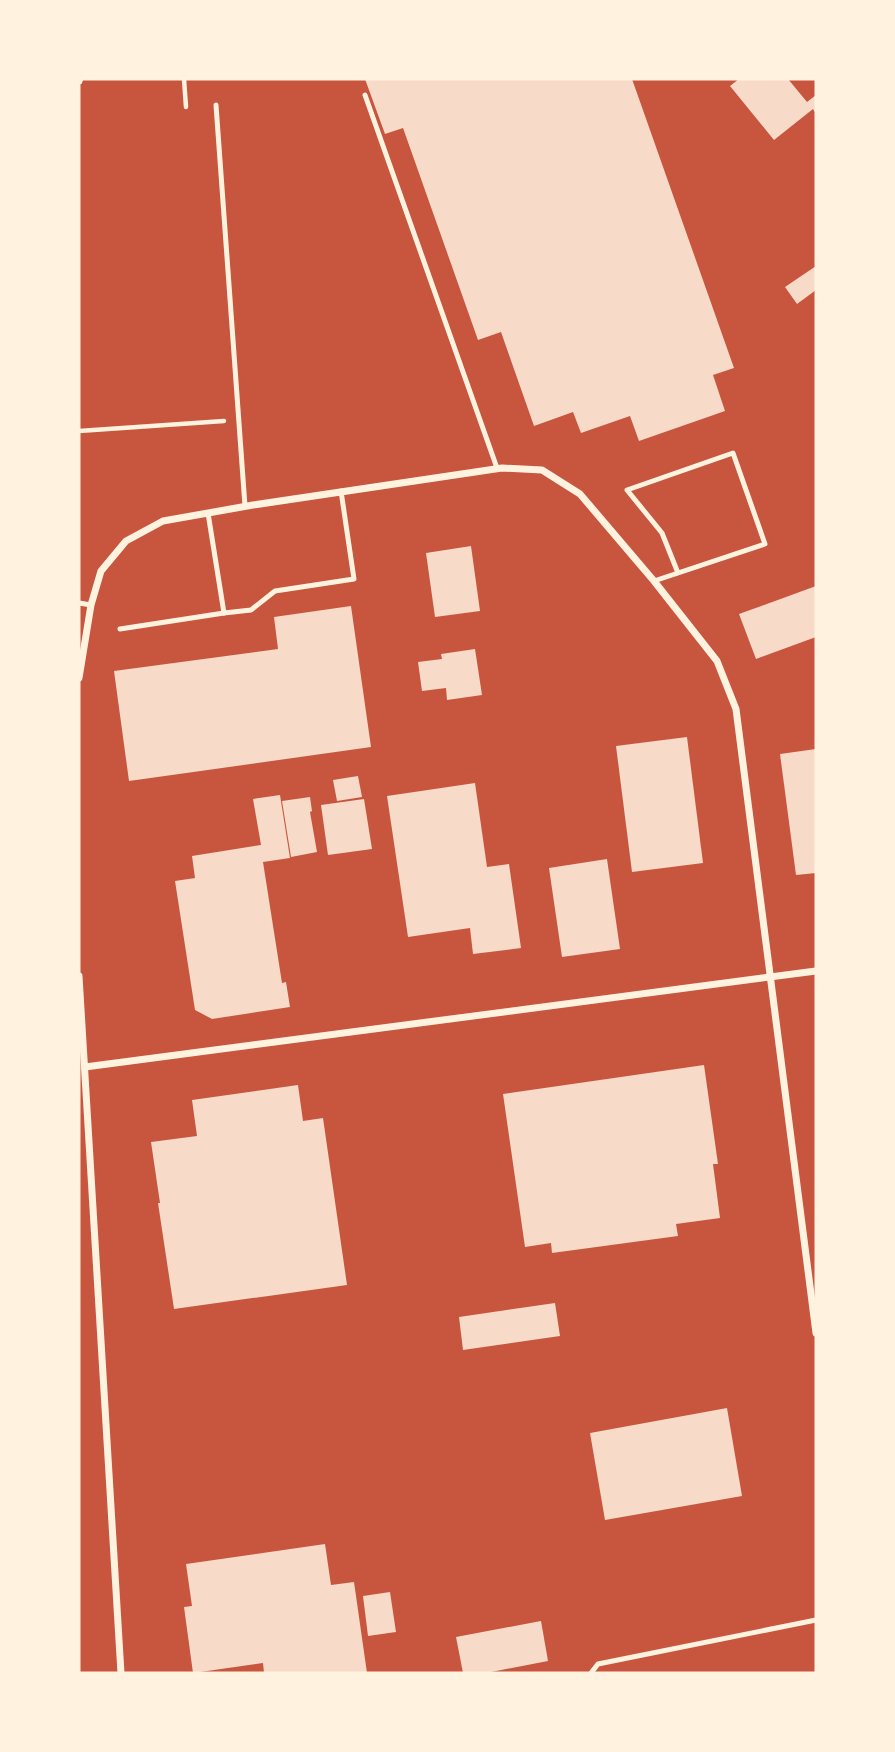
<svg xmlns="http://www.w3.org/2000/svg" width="895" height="1752" font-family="Barlow,sans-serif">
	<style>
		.building { fill: #f7dbc8 }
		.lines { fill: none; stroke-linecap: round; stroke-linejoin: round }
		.path { stroke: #fff3e0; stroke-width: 4.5 }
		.service { stroke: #fff3e0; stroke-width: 5 }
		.minor { stroke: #fff3e0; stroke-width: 7 }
	</style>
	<rect width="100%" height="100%" fill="#c8553d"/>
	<g class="building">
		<path d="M 365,79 L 632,79 L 734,368 L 713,375 L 725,411 L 639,441 L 630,416 L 581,433 L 573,412 L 534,426 L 501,332 L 478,340 L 403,128 L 385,134 Z"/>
		<path d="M 739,79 L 788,79 L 807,102 L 816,95 L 816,114 L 813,109 L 774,140 L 730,86 Z"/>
		<path d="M 816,266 L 816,290 L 797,304 L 785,287 Z"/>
		<path d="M 471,546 L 480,611 L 435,617 L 426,553 Z"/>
		<path d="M 816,586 L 816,637 L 756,659 L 739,614 Z"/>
		<path d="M 351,606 L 371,747 L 129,781 L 114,671 L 278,649 L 274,617 Z"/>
		<path d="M 475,649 L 482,695 L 447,700 L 446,688 L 422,691 L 418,662 L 442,659 L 441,654 Z"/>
		<path d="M 687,737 L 703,863 L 632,872 L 616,746 Z"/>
		<path d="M 816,749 L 816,873 L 796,875 L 780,754 Z"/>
		<path d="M 358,776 L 362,797 L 337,801 L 333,780 Z"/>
		<path d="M 475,783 L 487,867 L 509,864 L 521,948 L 473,954 L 470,928 L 408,937 L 387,796 Z"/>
		<path d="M 280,795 L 290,858 L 263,862 L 282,983 L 286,982 L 290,1007 L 212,1019 L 195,1010 L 175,881 L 195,878 L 192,856 L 261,845 L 253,799 Z"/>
		<path d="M 310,797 L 312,811 L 310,812 L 317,852 L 291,857 L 282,801 Z"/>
		<path d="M 364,799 L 372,849 L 328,855 L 321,805 Z"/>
		<path d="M 607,859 L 620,949 L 562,957 L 549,868 Z"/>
		<path d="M 704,1065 L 718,1164 L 713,1164 L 720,1218 L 676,1224 L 678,1236 L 552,1253 L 551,1243 L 525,1247 L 503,1094 Z"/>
		<path d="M 298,1085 L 303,1121 L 323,1118 L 347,1285 L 174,1309 L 158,1203 L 160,1203 L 151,1142 L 197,1136 L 192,1100 Z"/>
		<path d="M 555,1303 L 560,1336 L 463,1350 L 459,1317 Z"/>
		<path d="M 727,1408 L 742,1496 L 605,1520 L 590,1433 Z"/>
		<path d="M 325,1544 L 331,1585 L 354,1582 L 367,1673 L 264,1673 L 263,1663 L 193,1673 L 184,1607 L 192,1606 L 186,1564 Z"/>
		<path d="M 390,1592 L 396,1632 L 368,1636 L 363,1596 Z"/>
		<path d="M 541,1621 L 548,1661 L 486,1673 L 463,1673 L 456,1637 Z"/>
	</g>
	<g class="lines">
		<g class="path">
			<path d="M 184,79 L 186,107"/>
			<path d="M 80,82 L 81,79"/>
			<path d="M 79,431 L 224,421"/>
		</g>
		<g class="service">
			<path d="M 365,95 L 497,468"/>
			<path d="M 216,105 L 245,506"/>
			<path d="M 654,581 L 765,544 L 733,453 L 627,490 L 662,533 L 678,573"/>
			<path d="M 79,603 L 91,605"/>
			<path d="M 224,613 L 251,610 L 275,591 L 354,579 L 341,491"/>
			<path d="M 120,629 L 224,613 L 208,513"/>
			<path d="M 591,1673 L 598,1664 L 816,1620"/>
		</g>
		<g class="minor">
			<path d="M 79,678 L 91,605 L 101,571 L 126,541 L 163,521 L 253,505 L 502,468 L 542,470 L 580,494 L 654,581 L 717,661 L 736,709 L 816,1333"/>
			<path d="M 79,976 L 121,1673"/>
			<path d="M 85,1067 L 816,971"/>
		</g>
	</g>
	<rect width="895" height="1752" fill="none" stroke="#fff3e0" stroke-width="161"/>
</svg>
